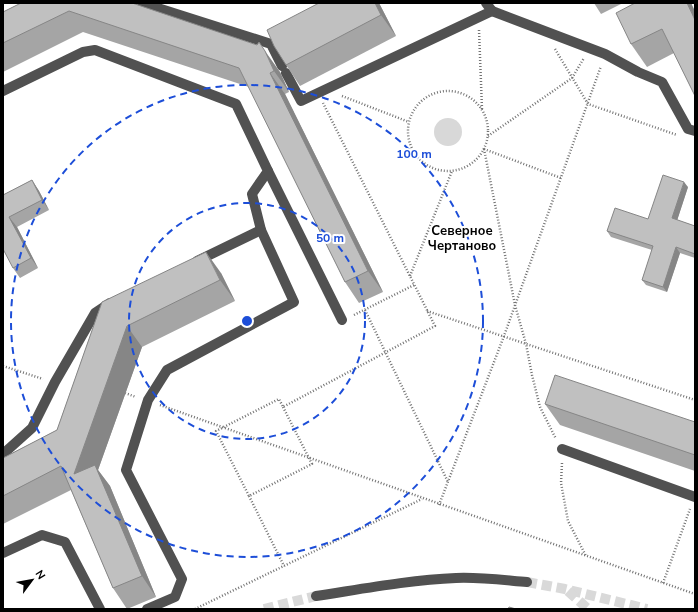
<svg xmlns="http://www.w3.org/2000/svg" width="698" height="612" font-family="'Nunito Sans',sans-serif">
	<style>
		.green { fill: #d8d8d8 }
		.lines { fill: none; stroke-linecap: round; stroke-linejoin: round }
		.minor-tunnel { stroke: #d9d9d9; stroke-width: 10; stroke-dasharray: 10 5; stroke-linecap: butt }
		.path { stroke: #737373; stroke-width: 2.5; stroke-dasharray: 1 2; stroke-linecap: butt }
		.minor { stroke: #515151; stroke-width: 10 }
		.wall { fill: #a5a5a5 }
		.shaded-wall { fill: #868686 }
		.building { fill: #c0c0c0; stroke: #868686 }
		.ring { fill: none; stroke: #1d4ed8; stroke-width: 2; stroke-dasharray: 7 5 }
		.labels { text-anchor: middle; stroke-width: 4; stroke-linejoin: round; paint-order: stroke }
		.neighbourhood-label { font-size: 13px; font-weight: bold; fill: #000; stroke: #fff }
		.centre { fill: #1d4ed8; stroke: #fff; stroke-width: 2 }
		.ring-label { font-size: 12px; text-anchor: middle; font-weight: bold; fill: #1d4ed8; stroke: #fff; stroke-width: 4; stroke-linejoin: round; paint-order: stroke }
	</style>
	<rect width="100%" height="100%" fill="#fff"/>
	<circle class="green" cx="448" cy="132" r="14"/>
	<g class="lines">
		<g class="minor-tunnel">
			<path d="M 527,582 L 565,589 L 647,609"/>
			<path d="M 568,591 L 588,609"/>
			<path d="M 264,609 L 316,596"/>
		</g>
		<g class="path">
			<path d="M 479,30 L 482,109"/>
			<path d="M 555,49 L 588,104 L 677,135"/>
			<circle cx="448" cy="131" r="40"/>
			<path d="M 342,96 L 409,122"/>
			<path d="M 488,136 L 572,78 L 584,58"/>
			<path d="M 484,149 L 515,305 L 526,344 L 532,375 L 540,407 L 556,439"/>
			<path d="M 484,149 L 561,178"/>
			<path d="M 410,276 L 452,171"/>
			<path d="M 365,310 L 448,482"/>
			<path d="M 427,311 L 695,400"/>
			<path d="M 354,315 L 414,285"/>
			<path d="M 3,366 L 43,379"/>
			<path d="M 125,393 L 136,397"/>
			<path d="M 160,405 L 695,594"/>
			<path d="M 283,407 L 312,464 L 249,496 L 216,431 L 279,399 L 283,407 L 435,326 L 323,103"/>
			<path d="M 562,463 L 561,483 L 568,521 L 586,556"/>
			<path d="M 249,496 L 284,566"/>
			<path d="M 439,505 L 504,336 L 601,66"/>
			<path d="M 663,583 L 690,509"/>
			<path d="M 195,609 L 422,499"/>
		</g>
		<g class="minor">
			<path d="M 142,3 L 271,44 L 282,66"/>
			<path d="M 492,11 L 605,54 L 638,72 L 662,82 L 688,129 L 695,131"/>
			<path d="M 286,73 L 301,101 L 492,11 L 486,3"/>
			<path d="M 3,91 L 83,52 L 95,50 L 236,104 L 268,171 L 252,194 L 261,230 L 197,261"/>
			<path d="M 268,171 L 342,320"/>
			<path d="M 562,449 L 695,497"/>
			<path d="M 3,454 L 32,428 L 55,382 L 95,313 L 110,303"/>
			<path d="M 3,553 L 42,535 L 65,542 L 100,609"/>
			<path d="M 316,596 C 362,589 409,580 456,578 C 480,577 503,580 527,582"/>
			<path d="M 147,609 L 175,597 L 182,579 L 126,470 L 148,400 L 167,370 L 294,302 L 261,230"/>
		</g>
	</g>
	<g class="wall">
		<path d="M 132,3 L 280,72 L 289,92 L 285,94 L 383,292 L 359,303 L 345,282 L 249,87 L 83,32 L 3,72 L 3,12 Z"/>
		<path d="M 319,3 L 379,3 L 396,36 L 300,86 L 286,65 Z"/>
		<path d="M 594,3 L 623,3 L 601,14 Z"/>
		<path d="M 635,3 L 691,3 L 692,5 L 674,53 L 647,67 L 631,44 Z"/>
		<path d="M 32,180 L 39,191 L 49,210 L 17,227 L 38,268 L 20,278 L 13,268 L 3,195 Z"/>
		<path d="M 688,187 L 677,220 L 695,226 L 695,258 L 680,253 L 667,292 L 646,285 L 642,280 L 652,250 L 611,237 L 607,231 L 648,219 Z"/>
		<path d="M 221,273 L 235,301 L 142,347 L 98,470 L 110,486 L 156,597 L 127,609 L 113,588 L 71,490 L 3,524 L 3,458 L 57,430 L 102,302 Z"/>
		<path d="M 545,404 L 695,422 L 695,471 L 560,425 Z"/>
	</g>
	<g class="shaded-wall">
		<path d="M 375,3 L 379,3 L 396,36 L 381,15 Z"/>
		<path d="M 687,3 L 691,3 L 695,11 L 695,20 Z"/>
		<path d="M 265,51 L 280,72 L 289,92 L 274,71 Z"/>
		<path d="M 270,73 L 285,94 L 383,292 L 368,271 Z"/>
		<path d="M 32,180 L 39,191 L 49,210 L 42,200 Z"/>
		<path d="M 684,182 L 688,187 L 676,224 L 672,218 Z"/>
		<path d="M 9,217 L 17,227 L 38,268 L 31,258 Z"/>
		<path d="M 676,247 L 680,253 L 667,292 L 663,287 Z"/>
		<path d="M 206,252 L 221,273 L 235,301 L 220,280 Z"/>
		<path d="M 127,326 L 142,347 L 98,470 L 110,486 L 156,597 L 74,474 Z"/>
	</g>
	<g class="building">
		<path d="M 21,3 L 132,3 L 257,45 L 259,42 L 265,51 L 274,71 L 270,73 L 368,271 L 345,282 L 239,68 L 69,11 L 3,43 L 3,12 Z"/>
		<path d="M 319,3 L 375,3 L 381,15 L 286,65 L 274,46 L 267,30 Z"/>
		<path d="M 635,3 L 687,3 L 695,20 L 695,96 L 662,29 L 631,44 L 616,13 Z"/>
		<path d="M 663,175 L 684,182 L 672,218 L 695,226 L 695,254 L 676,247 L 663,287 L 642,280 L 653,246 L 607,231 L 615,208 L 648,219 Z"/>
		<path d="M 32,180 L 42,200 L 9,217 L 31,258 L 13,268 L 3,249 L 3,195 Z"/>
		<path d="M 206,252 L 220,280 L 127,326 L 74,474 L 95,465 L 142,576 L 113,588 L 61,466 L 3,496 L 3,458 L 57,430 L 102,302 Z"/>
		<path d="M 555,375 L 695,422 L 695,455 L 545,404 Z"/>
		<path d="M 509,607 L 516,609 L 508,609 Z"/>
	</g>
	<g class="ring">
		<circle cx="247" cy="321" r="118"/>
		<circle cx="247" cy="321" r="236"/>
	</g>
	<g class="labels">
		<g class="neighbourhood-label">
			<text x="462" y="235">Северное<tspan x="462" dy="15">Чертаново</tspan></text>
		</g>
	</g>
	<circle cx="247" cy="321" r="6" class="centre"/>
	<g class="ring-label">
		<text x="414" y="158">100 m</text>
		<text x="330" y="242">50 m</text>
	</g>
	<rect width="698" height="612" fill="none" stroke="#000000" stroke-width="8"/>
	<g transform="translate(32 580) rotate(58)" stroke="#ffffff" stroke-width="3" paint-order="stroke">
	<path d="M0-3L7 15L0 10L-7 15Z" fill="#000000"/>
	<text y="-6" font-size="11" font-weight="bold" text-anchor="middle" fill="#000000">N</text>
	</g>
</svg>
